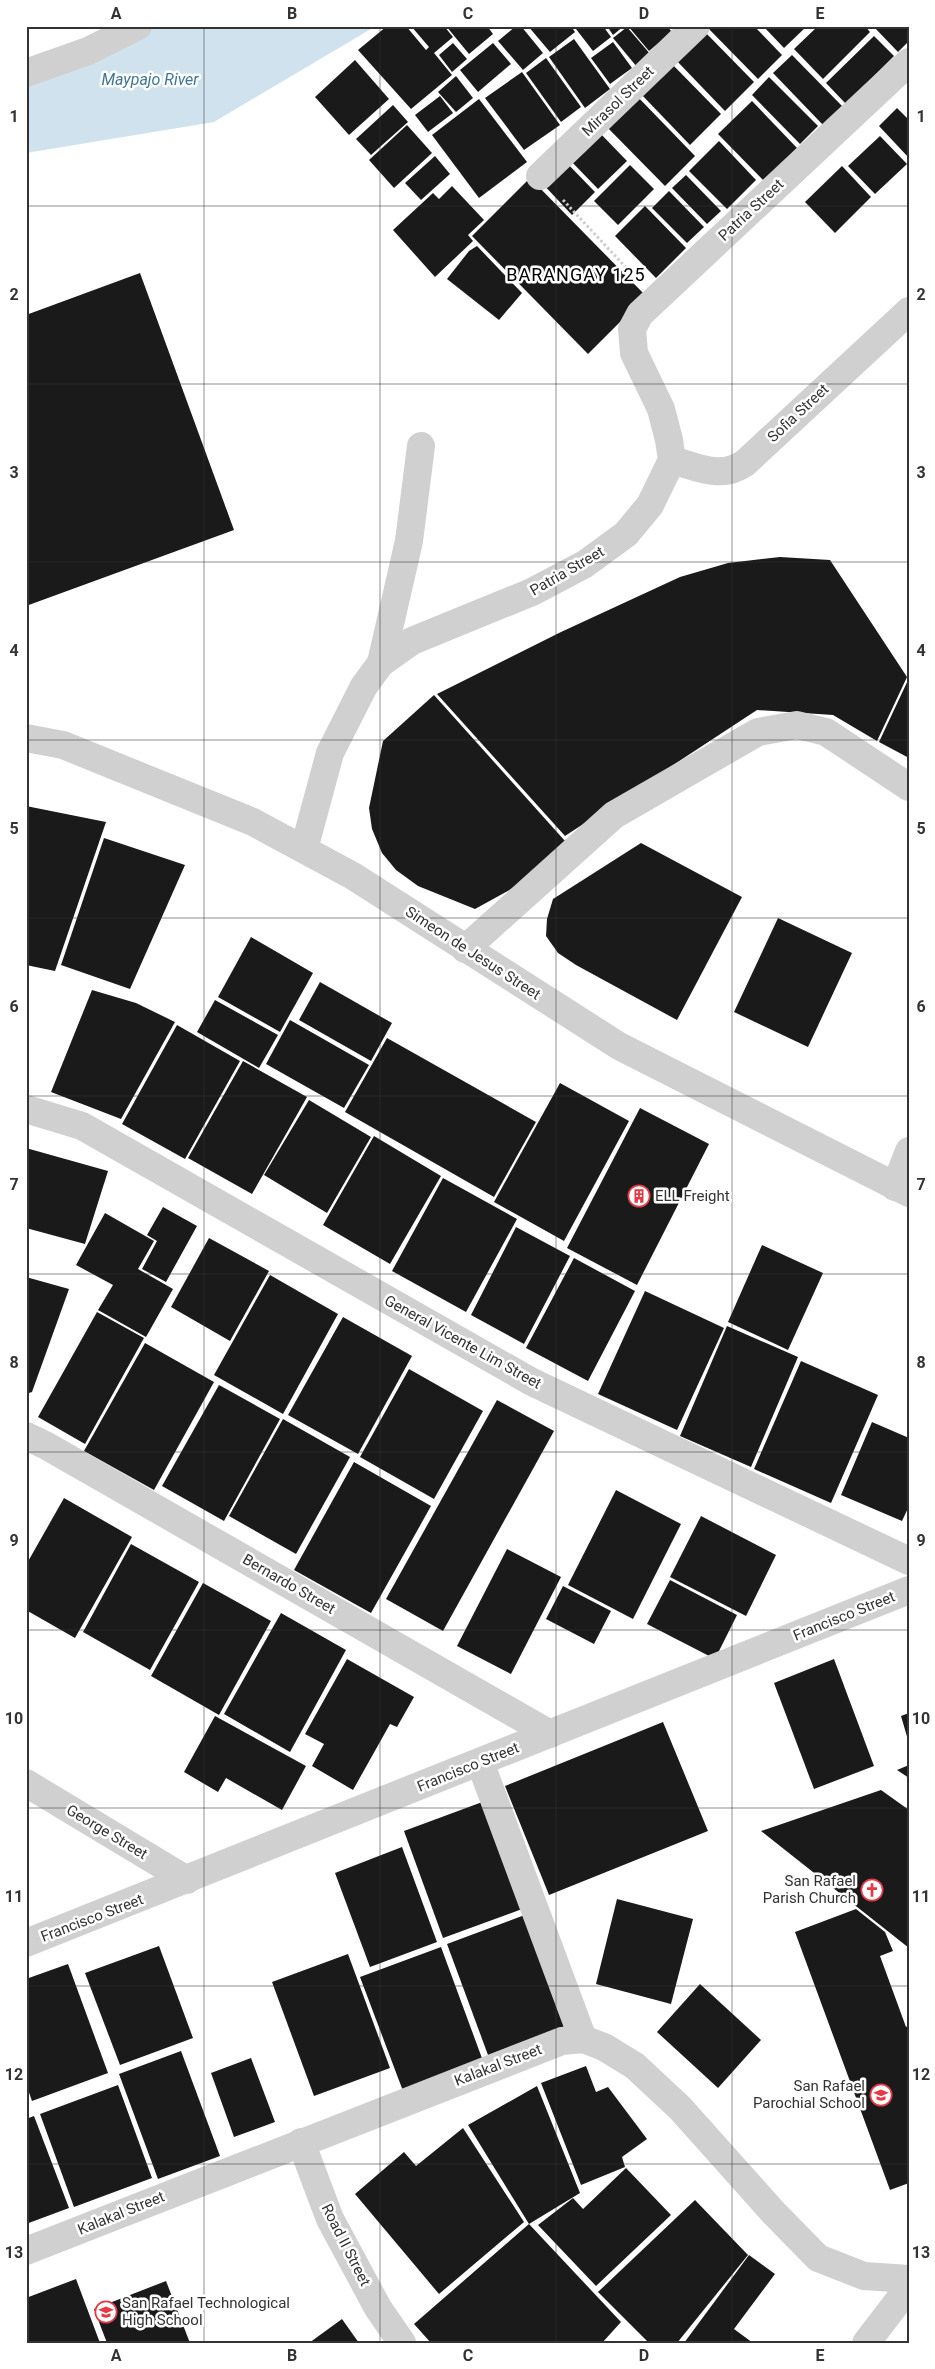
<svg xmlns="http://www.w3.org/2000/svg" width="935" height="2369" font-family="Roboto,sans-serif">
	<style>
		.water { fill: #cfe2ee }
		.building { fill: #1a1a1a }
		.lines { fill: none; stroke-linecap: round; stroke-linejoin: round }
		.path { stroke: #cdcdcd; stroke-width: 3; stroke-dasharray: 2.5 2.5; stroke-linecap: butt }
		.minor { stroke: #d0d0d0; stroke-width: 28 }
		.grid { fill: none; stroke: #333; stroke-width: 1; stroke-opacity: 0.55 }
		.labels { text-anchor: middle; stroke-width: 5; stroke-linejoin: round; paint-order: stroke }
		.street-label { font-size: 15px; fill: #333; stroke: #fff }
		.poi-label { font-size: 15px; fill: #333; stroke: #fff; text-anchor: start }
		.water-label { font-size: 16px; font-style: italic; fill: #3f7597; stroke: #fff }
		.quarter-label { font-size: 18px; letter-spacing: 1px; fill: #000; stroke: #fff }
		.neatline { fill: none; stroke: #333; stroke-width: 2 }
		.grid-label { font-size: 16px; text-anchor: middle; font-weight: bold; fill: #333 }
	</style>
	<rect width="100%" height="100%" fill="#fff"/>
	<path class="water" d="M 136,26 L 376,26 L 214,122 L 26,153 L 26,76 Z"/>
	<g class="building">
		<path d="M 387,26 L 406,26 L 426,50 L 429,47 L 411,26 L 444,26 L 453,37 L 434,53 L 452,75 L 411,109 L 358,50 Z"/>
		<path d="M 446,26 L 487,26 L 493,34 L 469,54 Z"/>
		<path d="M 516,26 L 521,26 L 543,53 L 523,70 L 498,41 Z"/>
		<path d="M 528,26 L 571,26 L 575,32 L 550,52 Z"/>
		<path d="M 579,26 L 603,26 L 611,37 L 593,51 L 576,29 Z"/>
		<path d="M 607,26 L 624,26 L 613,35 Z"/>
		<path d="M 628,26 L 667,26 L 672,32 L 649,51 Z"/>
		<path d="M 706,26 L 754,26 L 782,55 L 758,79 Z"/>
		<path d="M 763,26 L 807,26 L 784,48 Z"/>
		<path d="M 818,26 L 865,26 L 870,32 L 823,79 L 794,49 Z"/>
		<path d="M 873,26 L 909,26 L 909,41 L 898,52 Z"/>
		<path d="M 627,27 L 651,55 L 637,67 L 613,38 Z"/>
		<path d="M 703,30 L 754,82 L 725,111 L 674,58 Z"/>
		<path d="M 874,36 L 894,56 L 846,104 L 826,83 Z"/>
		<path d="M 574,39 L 610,89 L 585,108 L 549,57 Z"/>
		<path d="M 613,42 L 632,68 L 610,84 L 591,58 Z"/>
		<path d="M 453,43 L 467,59 L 452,72 L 439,55 Z"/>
		<path d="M 493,43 L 511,64 L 478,92 L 460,70 Z"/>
		<path d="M 792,55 L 843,107 L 824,126 L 773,73 Z"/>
		<path d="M 546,58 L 581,107 L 561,122 L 526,73 Z"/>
		<path d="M 355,60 L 389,99 L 349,135 L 315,97 Z"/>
		<path d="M 671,63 L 721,114 L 690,145 L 640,93 Z"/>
		<path d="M 522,72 L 560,125 L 524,150 L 485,98 Z"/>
		<path d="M 456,76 L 473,98 L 456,112 L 438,92 Z"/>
		<path d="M 769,77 L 818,126 L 800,144 L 752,95 Z"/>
		<path d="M 634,93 L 695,156 L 665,186 L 603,123 Z"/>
		<path d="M 440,96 L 453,113 L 428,132 L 415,115 Z"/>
		<path d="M 479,99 L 527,162 L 479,198 L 432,135 Z"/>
		<path d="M 752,101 L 797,148 L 764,181 L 718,134 Z"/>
		<path d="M 393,105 L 408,122 L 371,155 L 356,139 Z"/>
		<path d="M 897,108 L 909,120 L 909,158 L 879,126 Z"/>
		<path d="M 407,125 L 432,153 L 394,188 L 369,160 Z"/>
		<path d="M 596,129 L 627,161 L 598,189 L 567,157 Z"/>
		<path d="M 880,136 L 907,164 L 875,194 L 848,166 Z"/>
		<path d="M 719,141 L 756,180 L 727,209 L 689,171 Z"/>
		<path d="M 435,156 L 450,174 L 421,200 L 405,183 Z"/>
		<path d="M 562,158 L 595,192 L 572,215 L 540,181 Z"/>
		<path d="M 630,165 L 654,189 L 618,225 L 594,201 Z"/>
		<path d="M 842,166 L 871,197 L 835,233 L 805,202 Z"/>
		<path d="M 686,175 L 721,211 L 707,224 L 672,188 Z"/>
		<path d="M 530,178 L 646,296 L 588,354 L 472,236 Z"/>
		<path d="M 452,186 L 484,220 L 468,235 L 473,241 L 435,277 L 393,230 L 433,193 L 439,199 Z"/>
		<path d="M 669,191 L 704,227 L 687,243 L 652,208 Z"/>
		<path d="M 645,206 L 686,248 L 656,278 L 615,236 Z"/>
		<path d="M 477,246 L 522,293 L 499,320 L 447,279 L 469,251 Z"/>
		<path d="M 140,273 L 234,530 L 26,606 L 26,315 Z"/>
		<path d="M 780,557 L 830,560 L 907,677 L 877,741 L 833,715 L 757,710 L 565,836 L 437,694 L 561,632 L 680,577 L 728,563 Z"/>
		<path d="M 909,678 L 909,758 L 879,742 Z"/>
		<path d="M 434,695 L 565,841 L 515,887 L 475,909 L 418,886 L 396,870 L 382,853 L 372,829 L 369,808 L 383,741 Z"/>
		<path d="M 26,806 L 106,822 L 55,971 L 26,965 Z"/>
		<path d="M 104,838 L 185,865 L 130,989 L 61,965 Z"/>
		<path d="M 641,843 L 742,897 L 677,1020 L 576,965 L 558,953 L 546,936 L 547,919 L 553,899 Z"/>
		<path d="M 778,918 L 852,953 L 808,1047 L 734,1012 Z"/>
		<path d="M 251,937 L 313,973 L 280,1032 L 218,997 Z"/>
		<path d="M 320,982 L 392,1023 L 371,1061 L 299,1020 Z"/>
		<path d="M 92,990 L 136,1003 L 175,1022 L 121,1119 L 51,1092 Z"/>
		<path d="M 215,1000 L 278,1035 L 259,1068 L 197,1032 Z"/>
		<path d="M 290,1020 L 369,1065 L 344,1108 L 266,1064 Z"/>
		<path d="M 177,1025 L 240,1061 L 185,1159 L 122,1124 Z"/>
		<path d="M 387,1038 L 536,1122 L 494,1197 L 345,1112 Z"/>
		<path d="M 243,1061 L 307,1097 L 252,1194 L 188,1158 Z"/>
		<path d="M 560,1083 L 629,1121 L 564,1241 L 494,1202 Z"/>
		<path d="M 309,1100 L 371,1137 L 327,1213 L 264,1175 Z"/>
		<path d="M 640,1108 L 709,1144 L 637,1285 L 567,1248 Z"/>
		<path d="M 374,1136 L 441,1176 L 390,1264 L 323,1225 Z"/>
		<path d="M 26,1148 L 108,1171 L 85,1244 L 26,1228 Z"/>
		<path d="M 443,1178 L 517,1219 L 466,1312 L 392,1271 Z"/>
		<path d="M 163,1207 L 197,1226 L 166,1282 L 142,1269 L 157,1241 L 147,1235 Z"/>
		<path d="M 105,1213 L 154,1241 L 138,1269 L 173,1289 L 146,1337 L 98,1310 L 113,1285 L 76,1265 Z"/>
		<path d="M 516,1227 L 570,1256 L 524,1344 L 471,1315 Z"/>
		<path d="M 209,1238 L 269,1271 L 230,1341 L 171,1307 Z"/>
		<path d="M 762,1245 L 823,1273 L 788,1350 L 728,1322 Z"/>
		<path d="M 574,1258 L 635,1291 L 588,1381 L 526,1348 Z"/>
		<path d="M 270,1275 L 338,1314 L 283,1414 L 214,1375 Z"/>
		<path d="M 26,1277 L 69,1289 L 32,1392 L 26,1394 Z"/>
		<path d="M 645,1291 L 724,1328 L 677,1430 L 598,1394 Z"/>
		<path d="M 97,1312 L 144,1338 L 85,1444 L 38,1417 Z"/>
		<path d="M 343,1317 L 412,1356 L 358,1454 L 288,1415 Z"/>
		<path d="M 727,1326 L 798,1357 L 751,1467 L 680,1436 Z"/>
		<path d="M 145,1343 L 214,1382 L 154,1490 L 84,1451 Z"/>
		<path d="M 801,1361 L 878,1395 L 831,1503 L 754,1469 Z"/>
		<path d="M 409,1369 L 483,1411 L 434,1499 L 360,1457 Z"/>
		<path d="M 219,1385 L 280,1419 L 224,1521 L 162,1486 Z"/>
		<path d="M 497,1400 L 554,1431 L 443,1631 L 386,1599 Z"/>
		<path d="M 283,1419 L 350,1457 L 296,1554 L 229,1516 Z"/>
		<path d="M 872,1422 L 909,1438 L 909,1506 L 902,1521 L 841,1495 Z"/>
		<path d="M 354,1462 L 431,1506 L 371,1613 L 294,1570 Z"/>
		<path d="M 616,1490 L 681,1524 L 633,1619 L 568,1585 Z"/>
		<path d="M 64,1498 L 132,1537 L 75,1638 L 26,1610 L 26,1565 Z"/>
		<path d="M 701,1516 L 776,1555 L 746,1616 L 670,1577 Z"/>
		<path d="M 131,1544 L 199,1582 L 150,1670 L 83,1632 Z"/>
		<path d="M 507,1549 L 561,1577 L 511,1674 L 457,1646 Z"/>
		<path d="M 670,1580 L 737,1615 L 715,1659 L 647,1624 Z"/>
		<path d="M 203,1583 L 271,1621 L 219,1715 L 151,1676 Z"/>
		<path d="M 563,1586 L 611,1611 L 594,1644 L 546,1619 Z"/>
		<path d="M 281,1613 L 346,1650 L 290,1752 L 224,1714 Z"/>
		<path d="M 347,1659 L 414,1697 L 397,1727 L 390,1724 L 353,1790 L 312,1766 L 324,1744 L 305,1734 Z"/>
		<path d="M 834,1659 L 874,1766 L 814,1789 L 774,1683 Z"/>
		<path d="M 909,1713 L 909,1740 L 908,1740 L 901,1716 Z"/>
		<path d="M 215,1716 L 306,1766 L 282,1810 L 226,1778 L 218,1792 L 184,1772 Z"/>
		<path d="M 663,1722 L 708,1831 L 549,1895 L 505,1786 Z"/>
		<path d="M 909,1765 L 909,1778 L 897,1770 Z"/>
		<path d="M 881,1790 L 909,1810 L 909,1948 L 761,1831 Z"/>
		<path d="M 485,1801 L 525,1908 L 443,1938 L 404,1831 Z"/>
		<path d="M 402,1847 L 437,1942 L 370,1967 L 335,1873 Z"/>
		<path d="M 617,1899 L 693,1919 L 671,2004 L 596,1984 Z"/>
		<path d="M 856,1909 L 885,1932 L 893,1951 L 880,1956 L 906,2027 L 909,2025 L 909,2183 L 890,2190 L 795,1932 Z"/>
		<path d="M 530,1913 L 571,2024 L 488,2055 L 447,1944 Z"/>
		<path d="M 159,1946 L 193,2038 L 120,2065 L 85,1973 Z"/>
		<path d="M 441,1947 L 483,2061 L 403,2091 L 360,1977 Z"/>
		<path d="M 348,1954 L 390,2068 L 314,2096 L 272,1982 Z"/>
		<path d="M 68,1964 L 108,2073 L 32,2101 L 26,2084 L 26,1979 Z"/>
		<path d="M 700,1984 L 761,2040 L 718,2088 L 657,2032 Z"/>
		<path d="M 181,2051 L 220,2156 L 158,2179 L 119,2074 Z"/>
		<path d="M 251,2058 L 275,2122 L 234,2137 L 211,2073 Z"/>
		<path d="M 586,2066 L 596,2092 L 608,2087 L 647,2139 L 622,2157 L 625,2167 L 581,2185 L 541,2083 Z"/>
		<path d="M 118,2085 L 152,2178 L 74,2207 L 40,2114 Z"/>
		<path d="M 537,2086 L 580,2193 L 529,2224 L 621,2322 L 602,2343 L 431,2343 L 414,2324 L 529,2224 L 468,2125 Z"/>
		<path d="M 34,2116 L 69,2208 L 26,2224 L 26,2119 Z"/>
		<path d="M 463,2128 L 524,2222 L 439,2294 L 355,2194 L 404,2152 L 416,2166 Z"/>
		<path d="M 626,2168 L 671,2215 L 596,2286 L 538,2225 L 573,2198 L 583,2209 Z"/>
		<path d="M 695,2200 L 748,2255 L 677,2343 L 649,2343 L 598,2292 Z"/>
		<path d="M 749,2255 L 775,2274 L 734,2329 L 753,2343 L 684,2343 Z"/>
		<path d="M 76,2279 L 100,2343 L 26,2343 L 26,2298 Z"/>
		<path d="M 166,2281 L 190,2343 L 107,2343 L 94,2309 Z"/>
		<path d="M 342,2319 L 359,2343 L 309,2343 Z"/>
	</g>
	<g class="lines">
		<path class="path" d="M 563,200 L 632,274"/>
		<g class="minor">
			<path d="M 26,73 L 88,51 L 138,26"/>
			<path d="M 540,176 L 696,26"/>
			<path d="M 672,460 C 698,467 721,480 745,463 L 909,311"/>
			<path d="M 381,663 L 409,541 L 421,446"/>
			<path d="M 26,738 L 63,745 L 253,822 L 353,876 L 619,1046 L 909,1193"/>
			<path d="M 304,849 L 330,753 L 364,686 L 381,663 L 412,641 L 532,592 L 585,564 L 626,534 L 650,505 L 672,460 L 669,440 L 661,409 L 634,353 L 632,329 L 640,314 L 909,62"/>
			<path d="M 465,949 L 614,815 L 758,732 L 797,725 L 826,732 L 909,787"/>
			<path d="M 26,1109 L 82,1126 L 532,1382 L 909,1561"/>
			<path d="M 895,1187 L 909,1151"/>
			<path d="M 26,1436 L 45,1445 L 550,1734"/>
			<path d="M 480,1762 L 583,2039"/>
			<path d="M 26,1783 L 187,1880"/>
			<path d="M 26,1943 L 909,1590"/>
			<path d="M 301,2142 L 330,2219 L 378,2308 L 402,2343"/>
			<path d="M 26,2251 L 562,2041 L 583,2039 L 604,2047 L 635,2066 L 680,2108 L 773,2212 L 818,2258 L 864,2276 L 909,2279"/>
			<path d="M 866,2343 L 909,2287"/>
		</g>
	</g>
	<path class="grid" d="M 204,26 L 204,2343M 380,26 L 380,2343M 556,26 L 556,2343M 732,26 L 732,2343M 26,206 L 909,206M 26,384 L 909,384M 26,562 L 909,562M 26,740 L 909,740M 26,918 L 909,918M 26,1096 L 909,1096M 26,1274 L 909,1274M 26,1452 L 909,1452M 26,1630 L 909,1630M 26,1808 L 909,1808M 26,1986 L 909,1986M 26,2164 L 909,2164"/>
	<defs>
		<g id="building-ring" transform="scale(1.125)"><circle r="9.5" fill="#fff" stroke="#e63946" stroke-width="1.5"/><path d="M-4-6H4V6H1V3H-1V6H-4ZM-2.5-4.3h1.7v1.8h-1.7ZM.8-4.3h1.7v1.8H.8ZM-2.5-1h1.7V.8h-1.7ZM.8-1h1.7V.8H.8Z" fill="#e63946"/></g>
		<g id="church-ring" transform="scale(1.125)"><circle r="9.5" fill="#fff" stroke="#e63946" stroke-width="1.5"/><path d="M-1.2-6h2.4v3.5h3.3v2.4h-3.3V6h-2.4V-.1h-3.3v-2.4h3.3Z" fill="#e63946"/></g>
		<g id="school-ring" transform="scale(1.125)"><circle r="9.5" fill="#fff" stroke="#e63946" stroke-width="1.5"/><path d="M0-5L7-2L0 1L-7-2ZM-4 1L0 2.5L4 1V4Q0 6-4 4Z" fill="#e63946"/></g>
	</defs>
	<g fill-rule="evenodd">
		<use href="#building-ring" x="639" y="1196"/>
		<use href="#church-ring" x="872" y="1890"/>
		<use href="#school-ring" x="881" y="2095"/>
		<use href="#school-ring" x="106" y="2312"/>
	</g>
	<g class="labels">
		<g class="street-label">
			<text transform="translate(618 101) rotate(-44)" y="5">Mirasol Street</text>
			<text transform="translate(751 210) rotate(-43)" y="5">Patria Street</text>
			<text transform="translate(798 413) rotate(-43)" y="5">Sofia Street</text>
			<text transform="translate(567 571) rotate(-30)" y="5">Patria Street</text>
			<text transform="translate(473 953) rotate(33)" y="5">Simeon de Jesus Street</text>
			<text transform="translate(463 1342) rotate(29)" y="5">General Vicente Lim Street</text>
			<text transform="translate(289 1584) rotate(30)" y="5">Bernardo Street</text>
			<text transform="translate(844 1616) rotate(-22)" y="5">Francisco Street</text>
			<text transform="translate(468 1767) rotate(-22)" y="5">Francisco Street</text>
			<text transform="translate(107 1832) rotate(31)" y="5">George Street</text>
			<text transform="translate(92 1918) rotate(-21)" y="5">Francisco Street</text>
			<text transform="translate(498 2065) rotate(-21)" y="5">Kalakal Street</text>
			<text transform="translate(121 2213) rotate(-22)" y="5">Kalakal Street</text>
			<text transform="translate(346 2245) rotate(63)" y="5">Road II Street</text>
		</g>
		<g class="poi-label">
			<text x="655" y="1201">ELL Freight</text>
			<text x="856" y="1886" text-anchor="end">San Rafael<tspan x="856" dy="17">Parish Church</tspan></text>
			<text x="865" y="2091" text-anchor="end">San Rafael<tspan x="865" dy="17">Parochial School</tspan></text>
			<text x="122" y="2308">San Rafael Technological<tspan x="122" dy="17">High School</tspan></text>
		</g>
		<g class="water-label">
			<text x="150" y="85">Maypajo River</text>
		</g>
		<g class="quarter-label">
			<text x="576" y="281">BARANGAY 125</text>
		</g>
	</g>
	<rect width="935" height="2369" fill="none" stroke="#ffffff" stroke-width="55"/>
	<rect x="28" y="28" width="880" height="2314" class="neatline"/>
	<g class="grid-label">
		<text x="116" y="19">A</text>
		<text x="292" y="19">B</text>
		<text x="468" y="19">C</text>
		<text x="644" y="19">D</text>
		<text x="820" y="19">E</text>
		<text x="14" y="122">1</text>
		<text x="921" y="122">1</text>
		<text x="14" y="300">2</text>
		<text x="921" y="300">2</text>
		<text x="14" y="478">3</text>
		<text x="921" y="478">3</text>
		<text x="14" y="656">4</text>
		<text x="921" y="656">4</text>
		<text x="14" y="834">5</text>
		<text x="921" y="834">5</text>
		<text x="14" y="1012">6</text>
		<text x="921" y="1012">6</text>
		<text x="14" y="1190">7</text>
		<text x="921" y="1190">7</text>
		<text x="14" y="1368">8</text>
		<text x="921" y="1368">8</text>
		<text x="14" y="1546">9</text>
		<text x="921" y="1546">9</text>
		<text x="14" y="1724">10</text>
		<text x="921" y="1724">10</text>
		<text x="14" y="1902">11</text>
		<text x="921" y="1902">11</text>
		<text x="14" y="2080">12</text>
		<text x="921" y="2080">12</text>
		<text x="14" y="2258">13</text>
		<text x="921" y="2258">13</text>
		<text x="116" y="2361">A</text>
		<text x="292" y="2361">B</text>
		<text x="468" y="2361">C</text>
		<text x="644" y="2361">D</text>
		<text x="820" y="2361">E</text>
	</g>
</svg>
